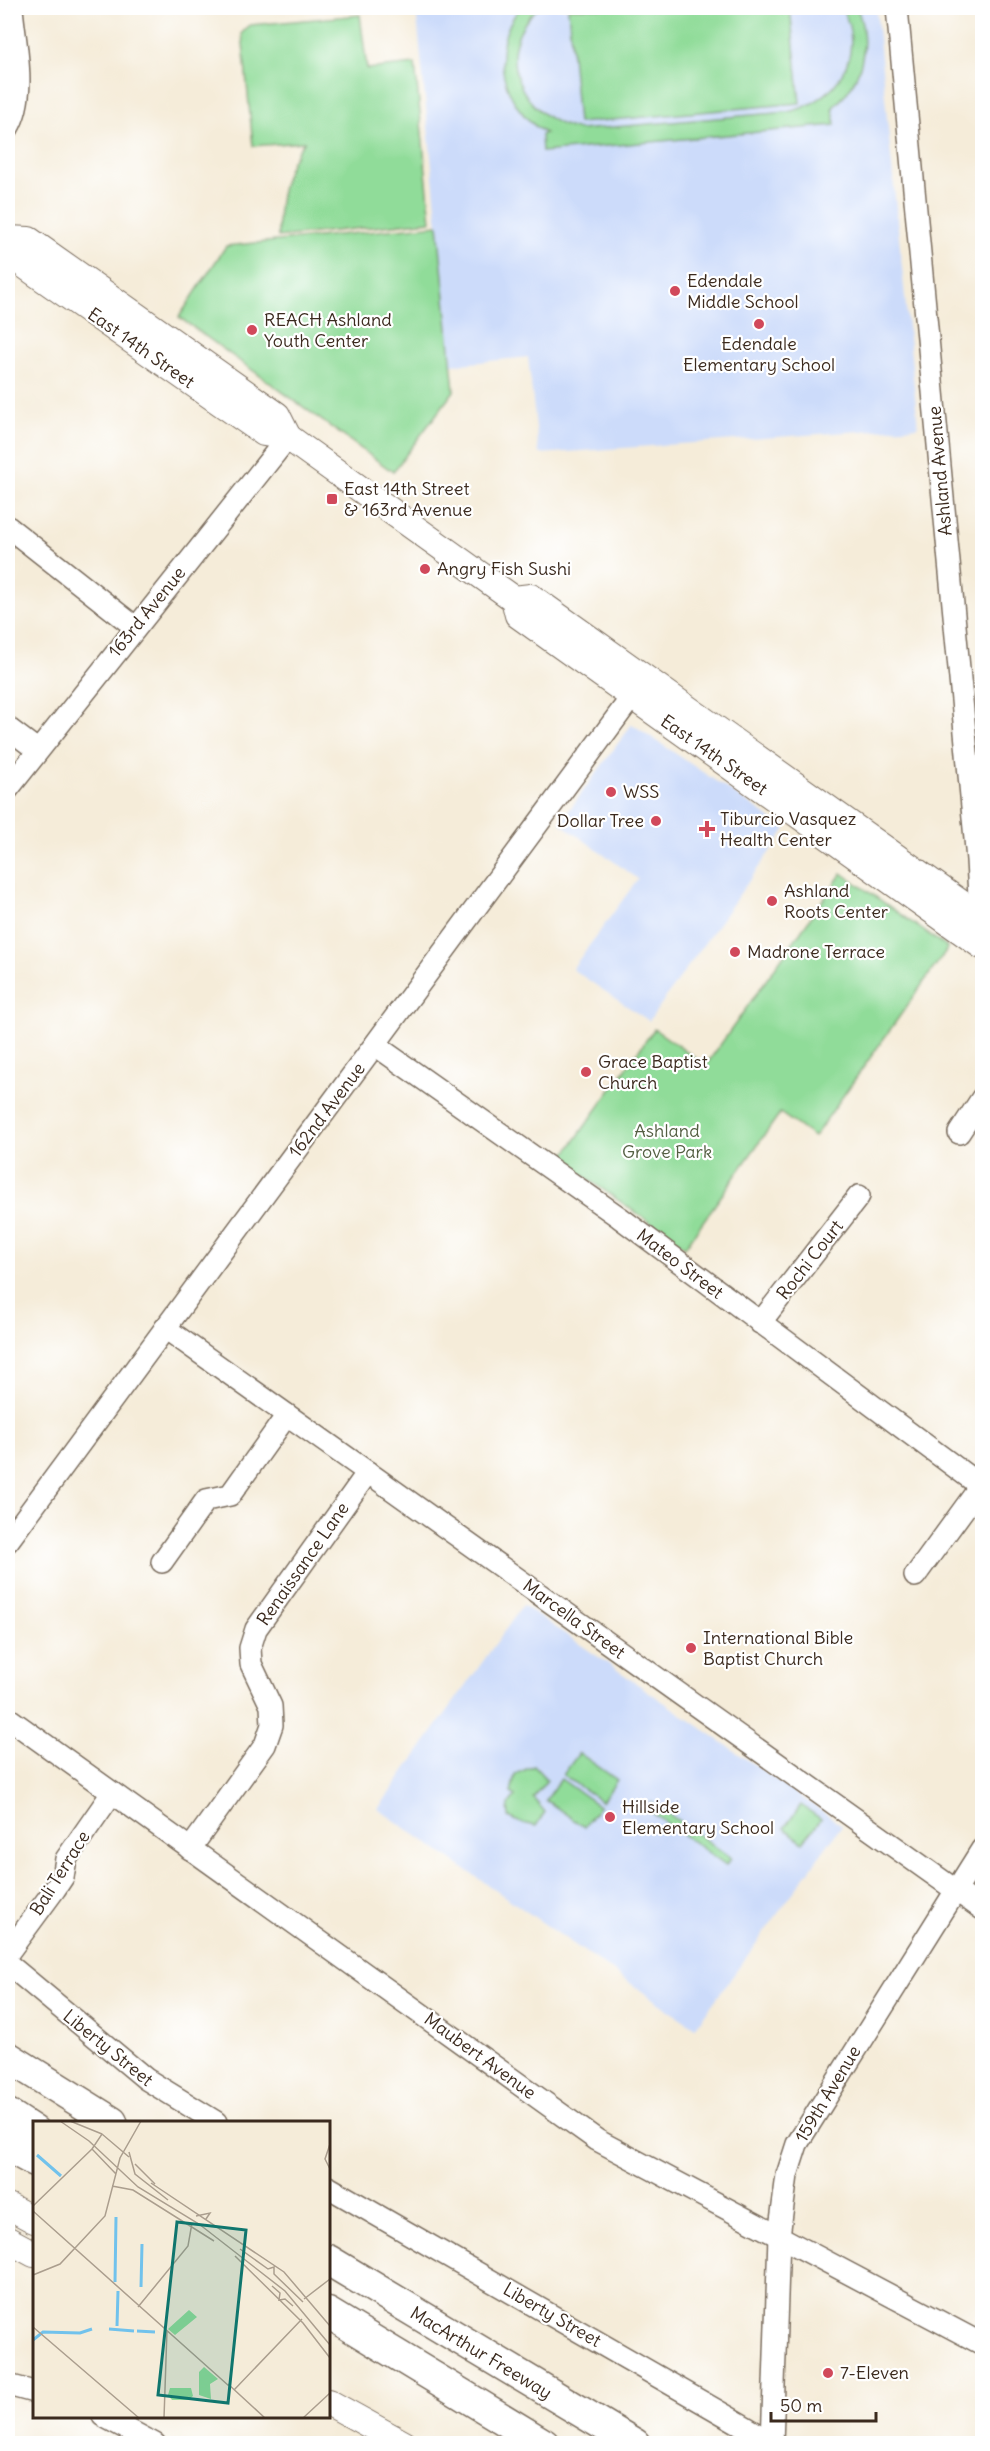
<svg xmlns="http://www.w3.org/2000/svg" width="990" height="2451" font-family="Delius,sans-serif">
	<style>
		.built { fill: #ccdbfa }
		.green { fill: #90dc99; stroke: #66835c; stroke-width: 1.5 }
		.lines { fill: none; stroke-linecap: round; stroke-linejoin: round }
		.minor-casing { stroke: #7c6e5f; stroke-width: 24 }
		.major-casing { stroke: #7c6e5f; stroke-width: 28 }
		.highway-casing { stroke: #7c6e5f; stroke-width: 33 }
		.minor { stroke: #fff; stroke-width: 21 }
		.major { stroke: #fff; stroke-width: 26 }
		.highway { stroke: #fff; stroke-width: 30 }
		.poi-dot { fill: #d1495b; stroke: #fff; stroke-width: 2 }
		.labels { text-anchor: middle; stroke-width: 4.5; stroke-linejoin: round; paint-order: stroke }
		.poi-label { font-size: 18px; fill: #3b2a1e; stroke: #fff; text-anchor: start }
		.street-label { font-size: 18px; fill: #3b2a1e; stroke: #fff }
		.park-label { font-size: 18px; fill: #545f43; stroke: #fff }
		.inset-river { fill: none; stroke: #71c2ec; stroke-width: 3 }
		.inset-road { fill: none; stroke: #ab9e8e; stroke-width: 1.5 }
		.view { fill: #0f766e; fill-opacity: 0.15; stroke: #0f766e; stroke-width: 3 }
		.inset-edge { fill: none; stroke: #3b2a1e; stroke-width: 3 }
	</style>
	<rect width="100%" height="100%" fill="#fff"/>
	<filter id="ink" filterUnits="userSpaceOnUse"><feTurbulence type="fractalNoise" baseFrequency=".0167" numOctaves="2"/><feDisplacementMap in="SourceGraphic" scale="12" xChannelSelector="R" yChannelSelector="G"/><feConvolveMatrix kernelMatrix="1 2 1 2 8 2 1 2 1" color-interpolation-filters="sRGB"/></filter>
	<filter id="wash" filterUnits="userSpaceOnUse"><feTurbulence type="fractalNoise" baseFrequency=".008" numOctaves="4" result="noise"/><feDisplacementMap in="SourceGraphic" scale="24" xChannelSelector="R" yChannelSelector="G"/><feGaussianBlur stdDeviation="1.35" result="paint"/><feColorMatrix in="noise" values="0 0 0 0 0 0 0 0 0 0 0 0 0 0 0 0 0 1.4 0 .05"/><feComposite in="paint" operator="in"/></filter>
	<g filter="url(#wash)">
		<rect width="100%" height="100%" fill="#f5ecd9"/>
		<g class="built">
			<path d="M 416,8 L 876,8 L 918,427 L 539,454 L 528,357 L 452,365 Z"/>
			<path d="M 632,724 L 786,829 L 649,1021 L 572,969 L 638,879 L 560,823 Z"/>
			<path d="M 523,1605 L 842,1825 L 695,2028 L 378,1809 Z"/>
		</g>
		<g class="green">
			<path d="M 520,8 L 538,8 C 489,51 521,119 580,130 L 787,112 C 836,103 867,54 842,8 L 857,8 C 871,43 863,82 833,107 L 835,125 L 542,152 L 541,135 L 545,133 C 503,107 486,49 520,8 Z"/>
			<path d="M 568,8 L 790,8 L 800,103 L 578,123 Z"/>
			<path d="M 360,15 L 367,69 L 415,64 L 431,221 L 278,237 C 277,203 283,169 304,142 L 253,146 L 242,33 L 250,25 Z"/>
			<path d="M 438,225 L 454,391 L 393,472 L 179,317 L 226,246 Z"/>
			<path d="M 842,873 L 948,948 L 814,1137 L 780,1113 L 685,1247 L 561,1160 L 654,1029 L 706,1065 Z"/>
			<path d="M 579,1753 L 617,1780 L 602,1802 L 563,1775 Z"/>
			<path d="M 534,1766 L 547,1780 L 533,1798 L 545,1812 L 536,1826 L 521,1823 L 509,1817 L 508,1805 L 515,1796 L 511,1793 L 515,1774 Z"/>
			<path d="M 561,1779 L 599,1806 L 584,1827 L 546,1800 Z"/>
			<path d="M 652,1802 L 731,1858 L 726,1865 L 647,1809 Z"/>
			<path d="M 801,1805 L 821,1819 L 803,1842 L 784,1828 Z"/>
		</g>
	</g>
	<g filter="url(#ink)">
		<g class="lines">
			<g class="minor-casing">
				<g id="minor">
					<path d="M 897,8 L 977,860 L 979,897 L 966,926"/>
					<path d="M 8,128 C 28,94 15,45 12,8"/>
					<path d="M 8,527 L 135,627"/>
					<path d="M 8,728 L 37,750"/>
					<path d="M 8,789 L 288,437"/>
					<path d="M 375,1045 L 619,1217 L 982,1487"/>
					<path d="M 959,1133 L 982,1098"/>
					<path d="M 760,1323 L 859,1196"/>
					<path d="M 165,1328 L 982,1909"/>
					<path d="M 8,1541 L 642,683"/>
					<path d="M 162,1562 L 206,1500 L 230,1495 L 287,1415"/>
					<path d="M 915,1576 L 977,1491 L 975,1485 L 982,1475"/>
					<path d="M 8,1718 L 597,2140 L 982,2344"/>
					<path d="M 190,1849 L 265,1745 L 272,1725 L 271,1706 L 251,1664 L 250,1648 L 256,1629 L 368,1472"/>
					<path d="M 8,1953 L 55,1889 L 63,1877 L 66,1859 L 112,1793"/>
					<path d="M 8,1964 L 146,2079 L 216,2122"/>
					<path d="M 328,2187 L 775,2444"/>
					<path d="M 8,2385 L 34,2392"/>
					<path d="M 103,2416 L 155,2444"/>
					<path d="M 772,2444 L 779,2236 L 787,2175 L 797,2144 L 982,1849"/>
				</g>
			</g>
			<g class="major-casing">
				<g id="major">
					<path d="M 8,239 L 29,240 L 277,415 L 288,437"/>
					<path d="M 8,240 L 13,257 L 31,270 L 264,433 L 288,437 L 303,448 L 514,599 L 518,615 L 982,946"/>
					<path d="M 514,599 L 531,597 L 982,918"/>
					<path d="M 8,2206 L 34,2220"/>
					<path d="M 8,2240 L 34,2254"/>
					<path d="M 328,2402 L 404,2444"/>
				</g>
			</g>
			<g class="highway-casing">
				<g id="highway">
					<path d="M 8,2057 L 112,2122"/>
					<path d="M 8,2114 L 34,2131"/>
					<path d="M 8,2147 L 34,2161"/>
					<path d="M 328,2260 L 635,2444"/>
					<path d="M 328,2313 L 544,2444"/>
				</g>
			</g>
			<use href="#minor" class="minor"/>
			<use href="#major" class="major"/>
			<use href="#highway" class="highway"/>
		</g>
	</g>
	<g class="poi-dot">
		<circle cx="675" cy="291" r="6"/>
		<circle cx="759" cy="324" r="6"/>
		<circle cx="252" cy="330" r="6"/>
		<rect x="326" y="493" width="12" height="12" rx="3"/>
		<circle cx="425" cy="569" r="6"/>
		<circle cx="611" cy="792" r="6"/>
		<circle cx="656" cy="821" r="6"/>
		<path d="M704 820h6v6h6v6h-6v6h-6v-6h-6v-6h6z"/>
		<circle cx="772" cy="901" r="6"/>
		<circle cx="735" cy="952" r="6"/>
		<circle cx="586" cy="1072" r="6"/>
		<circle cx="691" cy="1648" r="6"/>
		<circle cx="610" cy="1817" r="6"/>
		<circle cx="828" cy="2373" r="6"/>
	</g>
	<g class="labels">
		<g class="poi-label">
			<text x="687" y="287">Edendale<tspan x="687" dy="21">Middle School</tspan></text>
			<text x="264" y="326">REACH Ashland<tspan x="264" dy="21">Youth Center</tspan></text>
			<text x="759" y="350" text-anchor="middle">Edendale<tspan x="759" dy="21">Elementary School</tspan></text>
			<text x="344" y="495">East 14th Street<tspan x="344" dy="21">&amp; 163rd Avenue</tspan></text>
			<text x="437" y="575">Angry Fish Sushi</text>
			<text x="623" y="798">WSS</text>
			<text x="720" y="825">Tiburcio Vasquez<tspan x="720" dy="21">Health Center</tspan></text>
			<text x="644" y="827" text-anchor="end">Dollar Tree</text>
			<text x="784" y="897">Ashland<tspan x="784" dy="21">Roots Center</tspan></text>
			<text x="747" y="958">Madrone Terrace</text>
			<text x="598" y="1068">Grace Baptist<tspan x="598" dy="21">Church</tspan></text>
			<text x="703" y="1644">International Bible<tspan x="703" dy="21">Baptist Church</tspan></text>
			<text x="622" y="1813">Hillside<tspan x="622" dy="21">Elementary School</tspan></text>
			<text x="840" y="2379">7-Eleven</text>
		</g>
		<g class="street-label">
			<text transform="translate(141 348) rotate(35)" y="6">East 14th Street</text>
			<text transform="translate(940 471) rotate(-95)" y="6">Ashland Avenue</text>
			<text transform="translate(147 612) rotate(-51)" y="6">163rd Avenue</text>
			<text transform="translate(714 755) rotate(35)" y="6">East 14th Street</text>
			<text transform="translate(327 1110) rotate(-53)" y="6">162nd Avenue</text>
			<text transform="translate(810 1260) rotate(-52)" y="6">Rochi Court</text>
			<text transform="translate(680 1264) rotate(37)" y="6">Mateo Street</text>
			<text transform="translate(303 1564) rotate(-55)" y="6">Renaissance Lane</text>
			<text transform="translate(574 1619) rotate(36)" y="6">Marcella Street</text>
			<text transform="translate(60 1873) rotate(-58)" y="6">Bali Terrace</text>
			<text transform="translate(108 2048) rotate(39)" y="6">Liberty Street</text>
			<text transform="translate(480 2056) rotate(36)" y="6">Maubert Avenue</text>
			<text transform="translate(828 2094) rotate(-59)" y="6">159th Avenue</text>
			<text transform="translate(552 2315) rotate(30)" y="6">Liberty Street</text>
			<text transform="translate(481 2353) rotate(31)" y="6">MacArthur Freeway</text>
		</g>
		<g class="park-label">
			<text x="667" y="1137">Ashland<tspan x="667" dy="21">Grove Park</tspan></text>
		</g>
	</g>
	<g transform="translate(33 2121)">
		<rect width="297" height="297" fill="#f5ecd9"/>
		<path d="M 156,189 L 164,196 L 142,214 L 135,208 ZM 171,246 L 185,258 L 177,263 L 178,278 L 166,274 L 166,251 ZM 137,267 L 158,267 L 160,275 L 155,279 L 139,279 L 135,274 Z" fill="#90dc99"/>
		<path class="inset-river" d="M 4,34 L 28,55M 82,161 L 83,96M 108,166 L 109,123M 84,205 L 85,170M 76,208 L 101,210M 104,210 L 122,211M 0,219 L 10,211 L 47,212 L 59,208"/>
		<path class="inset-road" d="M 27,0 L 56,20 L 105,66 L 166,103 L 252,170 L 297,224M 37,0 L 69,13M 297,23 L 292,38 L 297,48M 96,31 L 102,53 L 135,79M 102,43 L 122,63M 83,53 L 59,28 L 69,13 L 96,36M 118,62 L 251,151 L 297,205M 79,65 L 100,69 L 181,120M 0,85 L 59,28M 0,90 L 196,265M 163,95 L 177,92 L 173,98M 207,128 L 235,148 L 241,146 L 241,153 L 270,181M 202,135 L 270,202 L 297,237M 0,154 L 27,143 L 72,95 L 87,37 L 108,0M 239,165 L 247,172 L 246,179 L 252,178 L 260,185M 271,178 L 297,158M 105,186 L 155,125 L 159,102M 0,206 L 106,297M 195,263 L 232,297M 201,269 L 269,198M 131,297 L 134,209M 270,297 L 297,272"/>
		<path class="view" d="M 144,101 L 213,109 L 195,282 L 125,274 Z"/>
		<rect width="297" height="297" class="inset-edge"/>
	</g>
	<rect width="990" height="2451" fill="none" stroke="#fff" stroke-width="30"/>
	<path d="M771 2412v9h105v-9" fill="none" stroke="#3b2a1e" stroke-width="3"/>
	<text x="780" y="2412" font-size="18" fill="#3b2a1e" stroke="#ffffff" stroke-width="4.5" paint-order="stroke">50 m</text>
</svg>
